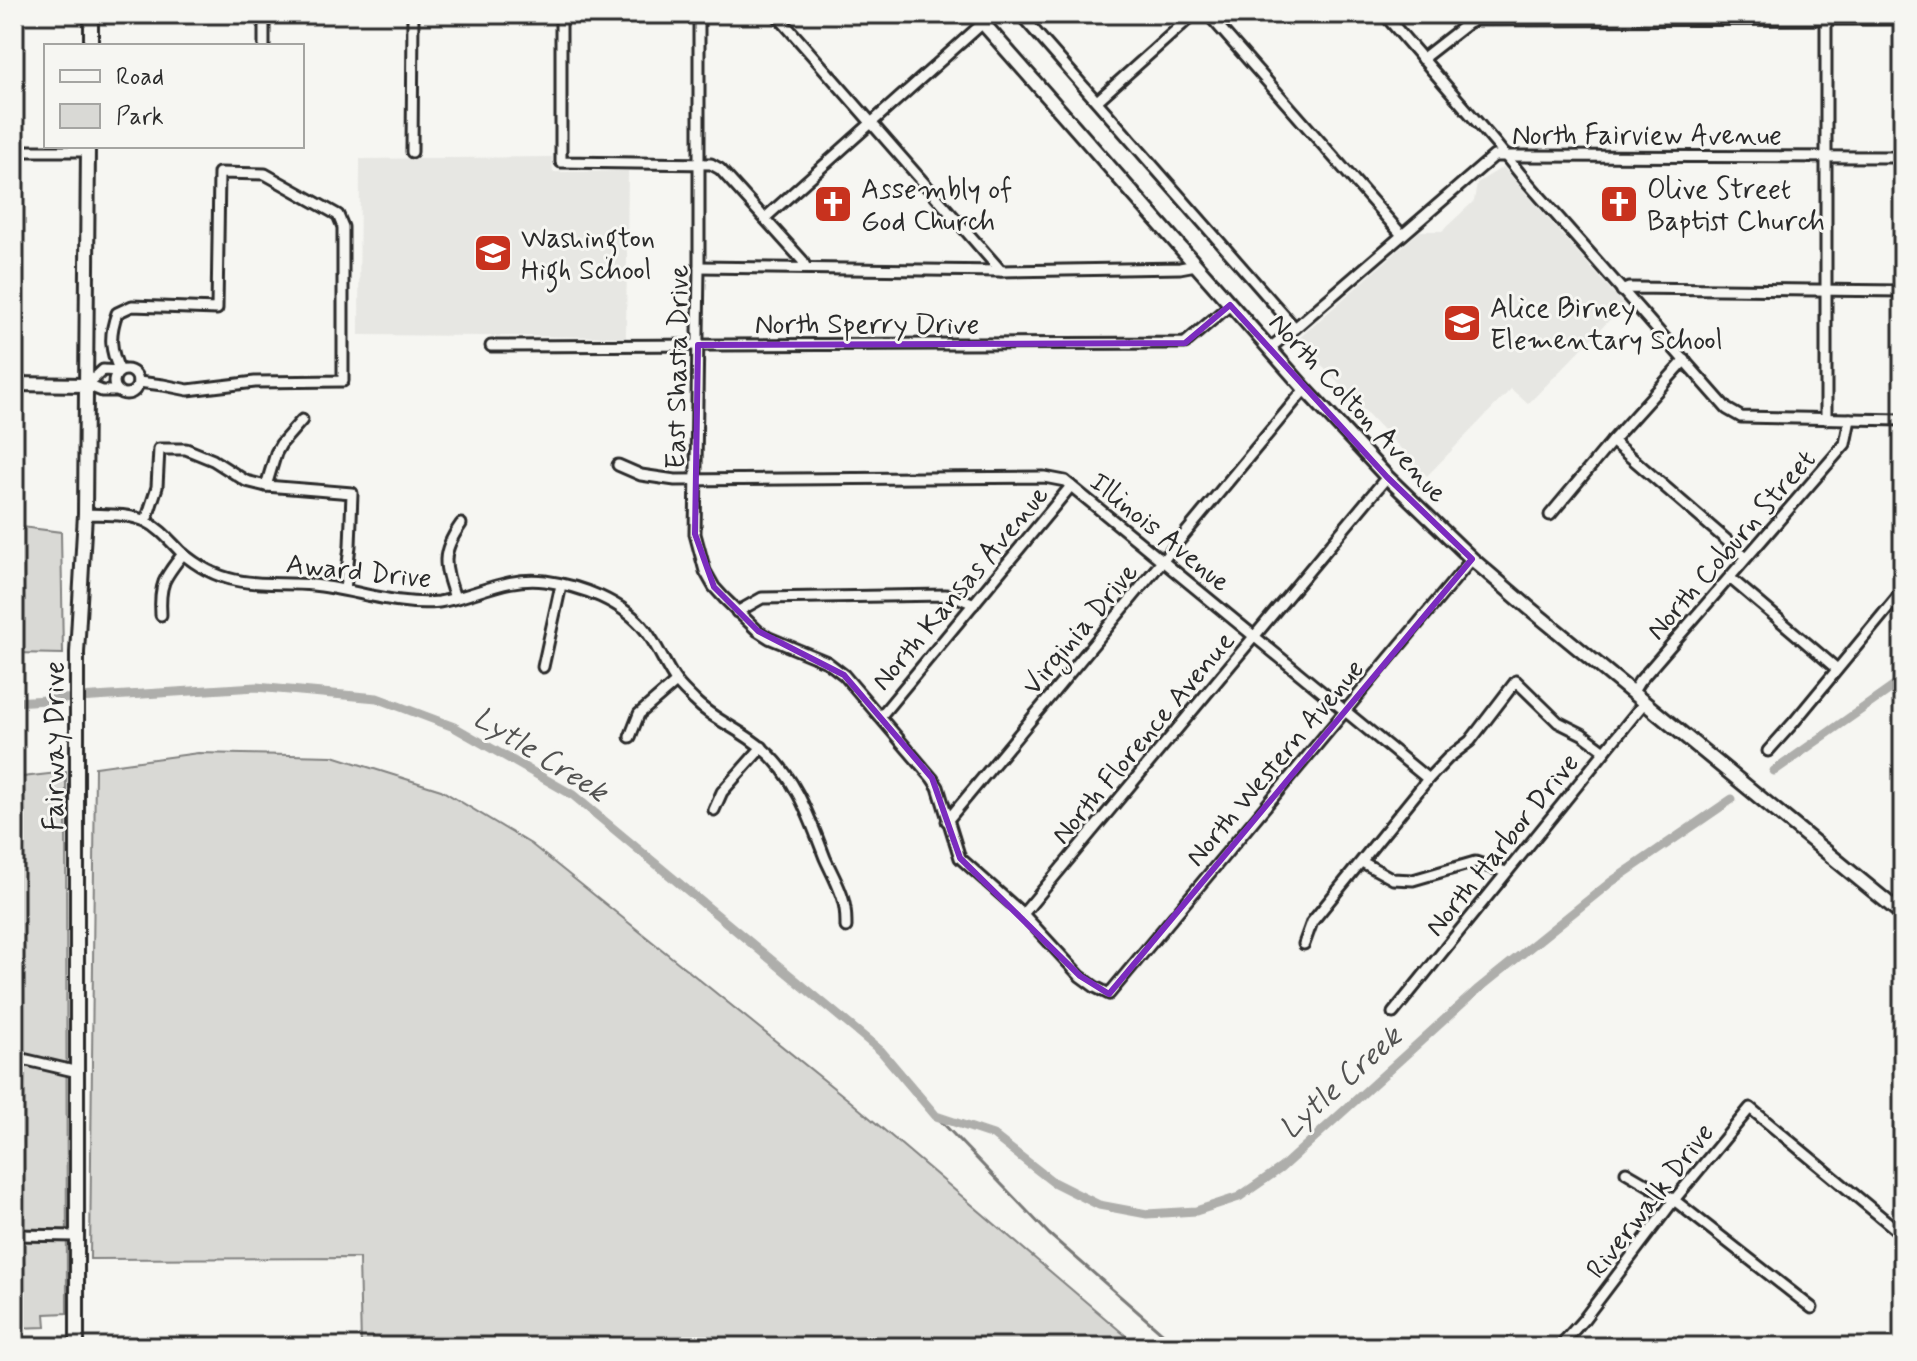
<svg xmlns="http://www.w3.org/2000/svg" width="1917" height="1361" font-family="Mynerve,sans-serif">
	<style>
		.built { fill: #e7e7e3 }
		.green { fill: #d9d9d5; stroke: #828280; stroke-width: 2 }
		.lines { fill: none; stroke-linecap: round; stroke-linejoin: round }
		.stream { stroke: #7a7a78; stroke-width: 3 }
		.canal { stroke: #aeaeab; stroke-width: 9 }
		.street-casing { stroke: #2b2b2b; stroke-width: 15 }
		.secondary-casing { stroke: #2b2b2b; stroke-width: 18 }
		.street { stroke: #f6f6f2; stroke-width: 9 }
		.secondary { stroke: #f6f6f2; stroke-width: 12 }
		.marked { fill: none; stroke: #7b2cbf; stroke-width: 6; stroke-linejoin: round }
		.labels { text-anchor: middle; stroke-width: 6; stroke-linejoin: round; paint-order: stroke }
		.street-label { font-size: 28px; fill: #2b2b2b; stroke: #f6f6f2 }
		.poi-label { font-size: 28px; fill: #2b2b2b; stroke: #f6f6f2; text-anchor: start }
		.water-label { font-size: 30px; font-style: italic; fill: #525251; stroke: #f6f6f2 }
	</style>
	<rect width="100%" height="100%" fill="#f6f6f2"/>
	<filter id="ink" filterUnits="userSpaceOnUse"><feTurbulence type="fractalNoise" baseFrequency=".0125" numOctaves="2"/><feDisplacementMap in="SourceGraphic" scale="16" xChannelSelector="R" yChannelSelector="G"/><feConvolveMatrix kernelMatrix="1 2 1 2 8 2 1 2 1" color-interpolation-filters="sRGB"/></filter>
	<g filter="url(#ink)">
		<g class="built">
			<path d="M 552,157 L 553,172 L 628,171 L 626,337 L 359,335 L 360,159 Z"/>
			<path d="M 1503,167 L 1624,305 L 1528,404 L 1511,389 L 1427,476 L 1297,340 L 1420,231 L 1442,231 L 1474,201 L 1477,183 Z"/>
		</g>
		<g class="green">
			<path d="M 14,526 L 61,532 L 63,654 L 14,653 Z"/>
			<path d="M 198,753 L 333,756 L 441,790 L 531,844 L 850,1101 L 1139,1347 L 361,1347 L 359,1258 L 90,1259 L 95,767 Z"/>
			<path d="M 66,772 L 67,1313 L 45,1314 L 46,1327 L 14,1328 L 14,778 Z"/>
		</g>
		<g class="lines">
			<path class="stream" d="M 936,1116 L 1049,1234 L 1178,1347"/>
			<g class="canal">
				<path d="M 14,702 L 256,687 L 377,698 L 454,727 L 573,795 L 881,1051 L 936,1116 L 993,1135 L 1053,1182 L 1099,1205 L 1147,1214 L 1196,1211 L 1239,1197 L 1281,1168 L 1477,990 L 1611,882 L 1732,799"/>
				<path d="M 1774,771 L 1903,680"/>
			</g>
			<g class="street-casing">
				<g id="street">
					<path d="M 561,14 L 561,162 L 711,164 L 720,169 L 802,260 L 806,268"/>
					<path d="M 699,14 L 699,267 L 695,534 L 705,571 L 714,587 L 724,598 L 758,631 L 769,638 L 827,662 L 844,675 L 932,778 L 938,787 L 960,858 L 1023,914 L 1080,976 L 1095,987 L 1109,994 L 1472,559"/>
					<path d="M 776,14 L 1001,271"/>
					<path d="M 1020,14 L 1295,328"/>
					<path d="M 1208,14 L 1402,235"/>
					<path d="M 1384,14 L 1496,144 L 1521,175 L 1727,409 L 1741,417 L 1903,420"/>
					<path d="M 264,46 L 264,14"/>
					<path d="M 1422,59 L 1468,23 L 1475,20 L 1903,19"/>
					<path d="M 1097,101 L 1194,14"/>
					<path d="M 14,151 L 88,151"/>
					<path d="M 412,152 L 413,14"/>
					<path d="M 765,218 L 983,23"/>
					<path d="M 699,267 L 1001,271 L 1180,268 L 1196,265"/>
					<path d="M 1622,291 L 1629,288 L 1903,291"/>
					<path d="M 491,346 L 1185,343 L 1230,305"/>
					<path d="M 1270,348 L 1295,328 L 1494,156 L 1903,157"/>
					<circle cx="126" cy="382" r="12"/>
					<path d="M 117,391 L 102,391 L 87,385 L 103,370 L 120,371 C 110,351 109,335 117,313 L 132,306 L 217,309 L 219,173 L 265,174 L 338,215 L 343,227 L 343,381 L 255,382 L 188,390 L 163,385 L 138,382"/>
					<path d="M 1826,419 L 1826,14"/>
					<path d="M 1612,441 L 1746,557"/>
					<path d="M 618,465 L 641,475 L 675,480 L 1044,477 L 1065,481 L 1428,779"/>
					<path d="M 266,486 L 276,453 L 281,444 L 302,420"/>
					<path d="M 85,514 C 104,515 127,513 145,521 C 160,528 170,541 181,552 C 196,565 215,576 235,580 C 260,586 287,582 313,585 C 353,589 400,607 439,602 C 476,596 506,576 545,581 C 581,586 623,601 646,631 C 657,645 664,663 674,678 C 679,686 687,693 694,700 C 713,720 742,730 763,749 C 796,777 810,819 825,858 C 832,874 843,892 845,909 C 846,915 846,921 846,927"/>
					<path d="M 1550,515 L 1612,441 L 1685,360"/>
					<path d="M 146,521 L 157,487 L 159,449 L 186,449 L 213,460 L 246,481 L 266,486 L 352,493 L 350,546 L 345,589"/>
					<path d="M 1730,578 L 1837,669"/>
					<path d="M 455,598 C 444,565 440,554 461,524"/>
					<path d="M 737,612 L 762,598 L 945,595 L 955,596 L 974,604"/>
					<path d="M 161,615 C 159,584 164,578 183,554"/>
					<path d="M 543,667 L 561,585"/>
					<path d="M 1633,692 L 1639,682 L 1845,444 L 1850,419"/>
					<path d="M 880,717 L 1071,486"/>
					<path d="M 630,737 L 639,714 L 676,682"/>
					<path d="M 1768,751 L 1794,722 L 1903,590"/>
					<path d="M 714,810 L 722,792 L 762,747"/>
					<path d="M 947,821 L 1305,389"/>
					<path d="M 1362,862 L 1393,879 L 1413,880 L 1475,862 L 1506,872"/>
					<path d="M 1023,914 L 1387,477"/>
					<path d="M 1304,944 L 1312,922 L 1428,779 L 1448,758 L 1470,741 L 1516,681 L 1558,722 L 1582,734 L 1605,751"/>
					<path d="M 1393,1013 L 1644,703"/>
					<path d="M 14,1057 L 78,1072"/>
					<path d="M 1626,1172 L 1674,1200 L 1812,1308"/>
					<path d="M 14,1235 L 77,1236"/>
					<path d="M 1559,1347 L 1584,1319 L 1674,1200 L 1750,1108 L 1903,1235"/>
				</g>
			</g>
			<g class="secondary-casing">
				<g id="secondary">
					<path d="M 975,14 L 1305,389 L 1387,477 L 1472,559 L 1528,607 L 1903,915"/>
					<path d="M 91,46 L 91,14"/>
					<path d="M 14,384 L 87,385"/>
					<path d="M 77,1347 L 77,653 L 85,514 L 88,146"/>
				</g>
			</g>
			<use href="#street" class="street"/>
			<use href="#secondary" class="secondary"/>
		</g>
	</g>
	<path class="marked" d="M 1230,305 L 1387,477 L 1472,559 L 1109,994 L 1080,976 L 960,858 L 932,778 L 844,675 L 758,631 L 714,587 L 695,534 L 698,345 L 1185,343 Z"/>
	<defs>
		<g id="church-square" transform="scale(2)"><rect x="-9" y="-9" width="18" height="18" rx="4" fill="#c8321e" stroke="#f6f6f2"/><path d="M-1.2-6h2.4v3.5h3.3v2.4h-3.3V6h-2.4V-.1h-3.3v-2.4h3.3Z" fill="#fff"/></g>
		<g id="school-square" transform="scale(2)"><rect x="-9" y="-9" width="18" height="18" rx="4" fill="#c8321e" stroke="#f6f6f2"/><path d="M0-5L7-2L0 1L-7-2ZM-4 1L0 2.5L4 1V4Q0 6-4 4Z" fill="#fff"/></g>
	</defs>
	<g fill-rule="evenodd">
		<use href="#church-square" x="833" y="204"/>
		<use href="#church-square" x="1619" y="204"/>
		<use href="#school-square" x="493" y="253"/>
		<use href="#school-square" x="1462" y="323"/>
	</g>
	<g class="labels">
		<g class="street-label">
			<text x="1647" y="144">North Fairview Avenue</text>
			<text x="867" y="333">North Sperry Drive</text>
			<text transform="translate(676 367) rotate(-89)" y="10">East Shasta Drive</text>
			<text transform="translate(1359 407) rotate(47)" y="10">North Colton Avenue</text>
			<text transform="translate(1161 531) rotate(39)" y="10">Illinois Avenue</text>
			<text transform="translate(1730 544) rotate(-49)" y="10">North Coburn Street</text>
			<text transform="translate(359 570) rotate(6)" y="10">Award Drive</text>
			<text transform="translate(959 587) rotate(-50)" y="10">North Kansas Avenue</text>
			<text transform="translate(1079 628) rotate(-50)" y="10">Virginia Drive</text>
			<text transform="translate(1142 737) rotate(-50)" y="10">North Florence Avenue</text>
			<text transform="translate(53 746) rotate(-90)" y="10">Fairway Drive</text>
			<text transform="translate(1274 762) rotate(-50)" y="10">North Western Avenue</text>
			<text transform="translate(1501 844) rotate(-51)" y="10">North Harbor Drive</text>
			<text transform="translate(1649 1200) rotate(-52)" y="10">Riverwalk Drive</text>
		</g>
		<g class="poi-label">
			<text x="861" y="198">Assembly of<tspan x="861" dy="32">God Church</tspan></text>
			<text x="1647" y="198">Olive Street<tspan x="1647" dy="32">Baptist Church</tspan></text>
			<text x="521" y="247">Washington<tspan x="521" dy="32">High School</tspan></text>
			<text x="1490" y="317">Alice Birney<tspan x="1490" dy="32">Elementary School</tspan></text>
		</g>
		<g class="water-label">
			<text transform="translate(541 754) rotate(32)" y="10">Lytle Creek</text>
			<text transform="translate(1340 1082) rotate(-42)" y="10">Lytle Creek</text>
		</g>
	</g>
	<rect width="1917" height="1361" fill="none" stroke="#f6f6f2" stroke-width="48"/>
	<rect x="24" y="24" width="1869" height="1313" fill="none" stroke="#2b2b2b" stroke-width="3" filter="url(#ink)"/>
	<rect x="44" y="44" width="260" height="104" fill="#f6f6f2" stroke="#a5a5a2" stroke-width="2"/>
	<rect x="60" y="70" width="40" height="12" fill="#f6f6f2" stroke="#a5a5a2" stroke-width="2"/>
	<text x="116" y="84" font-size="24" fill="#2b2b2b">Road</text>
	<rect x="60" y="104" width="40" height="24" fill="#d9d9d5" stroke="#a5a5a2" stroke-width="2"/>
	<text x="116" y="124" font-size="24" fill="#2b2b2b">Park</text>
</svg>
